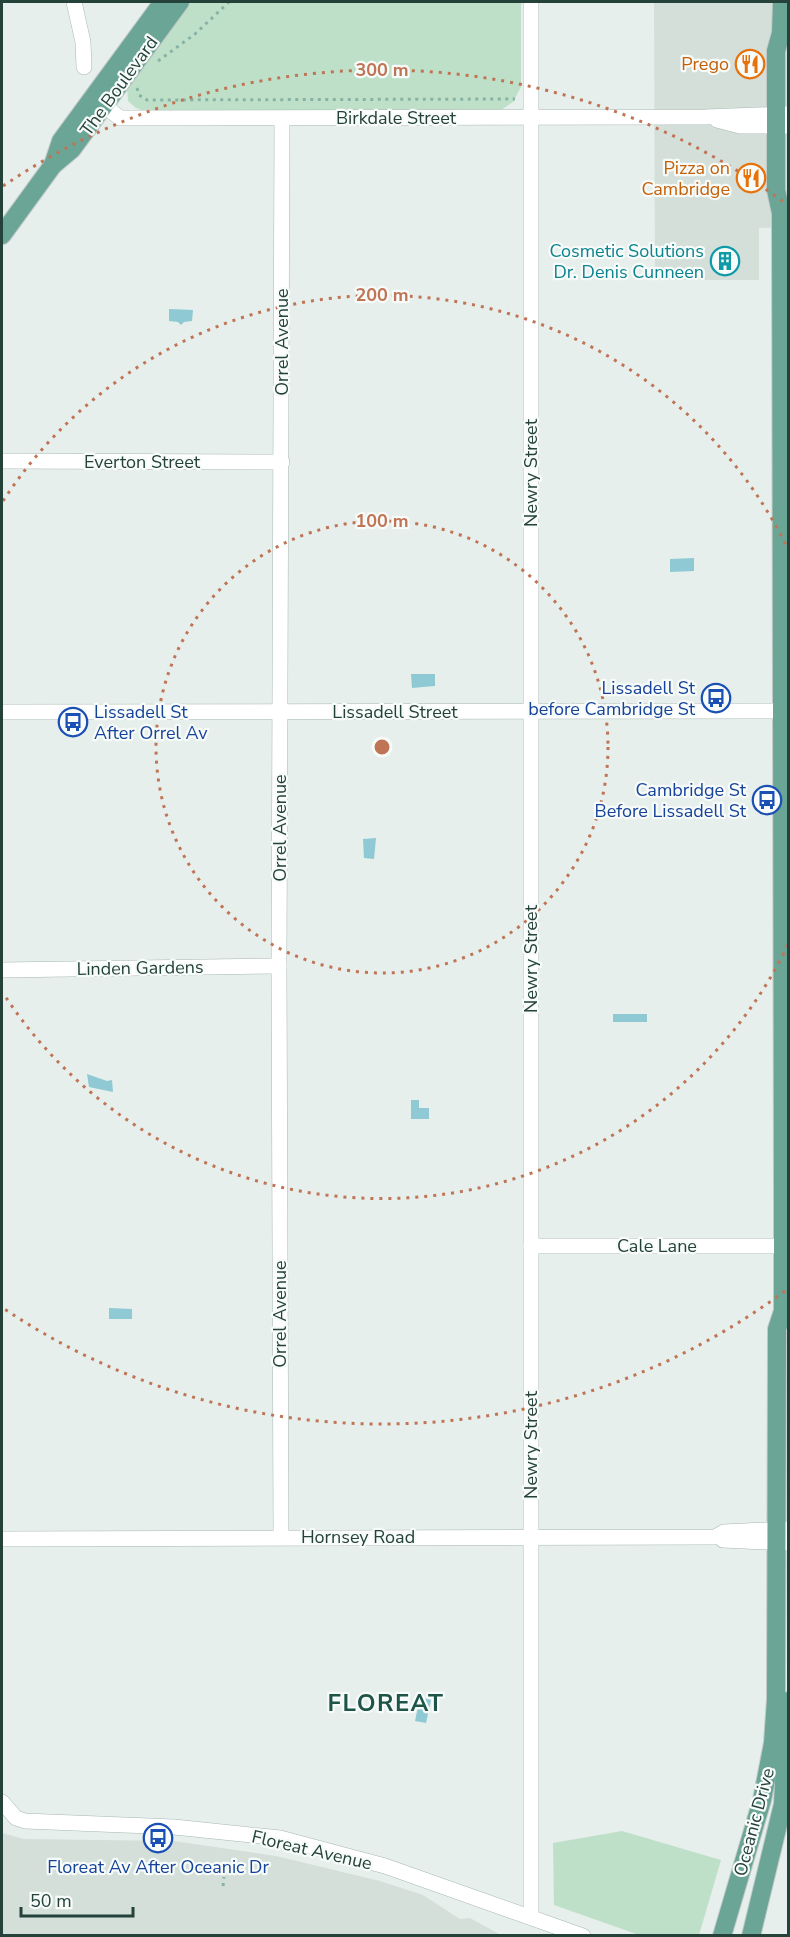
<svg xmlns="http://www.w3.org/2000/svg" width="790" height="1937" font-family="'Nunito Sans',sans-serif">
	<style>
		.built { fill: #d4dfda }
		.green { fill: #bfe0c8 }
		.water { fill: #8ec9d4 }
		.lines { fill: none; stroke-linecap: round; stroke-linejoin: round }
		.minor-casing { stroke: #a8b8b2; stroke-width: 16 }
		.major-casing { stroke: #c2cac8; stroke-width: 20 }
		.path { stroke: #86b3a5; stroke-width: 3; stroke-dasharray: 3 4.5; stroke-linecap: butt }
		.minor { stroke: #fff; stroke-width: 15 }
		.major { stroke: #6aa596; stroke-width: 18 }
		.ring { fill: none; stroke: #c07456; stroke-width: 3; stroke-dasharray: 3 6 }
		.labels { text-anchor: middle; stroke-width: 4.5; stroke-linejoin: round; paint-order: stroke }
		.food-label { font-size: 18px; fill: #c56008; stroke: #f7fbf9; text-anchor: end }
		.street-label { font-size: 18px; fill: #24423a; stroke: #f7fbf9 }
		.culture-label { font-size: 18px; fill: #0d838f; stroke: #f7fbf9; text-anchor: end }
		.transit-label { font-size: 18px; fill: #164399; stroke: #f7fbf9; text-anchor: end }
		.district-label { font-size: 24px; font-weight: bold; letter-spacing: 1.5px; fill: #1f5548; stroke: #f7fbf9 }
		.centre { fill: #c07456; stroke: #f7fbf9; stroke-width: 3 }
		.ring-label { font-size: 18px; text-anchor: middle; font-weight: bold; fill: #c07456; stroke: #f7fbf9; stroke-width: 4.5; stroke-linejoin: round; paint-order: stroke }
	</style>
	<rect width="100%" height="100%" fill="#e6efeb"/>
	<g class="built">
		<path d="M 654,2 L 788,2 L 788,227 L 759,228 L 759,280 L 655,280 Z"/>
		<path d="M 2,1833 L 24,1839 L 174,1841 L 276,1856 L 380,1881 L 423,1895 L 460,1919 L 470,1918 L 501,1935 L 2,1935 Z"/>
	</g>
	<g class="green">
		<path d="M 186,2 L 521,2 L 521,87 L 513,102 L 501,110 L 145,111 L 136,108 L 128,101 L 127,87 Z"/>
		<path d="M 622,1831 L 721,1860 L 699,1935 L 639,1935 L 554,1905 L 553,1843 Z"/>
	</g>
	<g class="water">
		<path d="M 169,309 L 193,310 L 192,321 L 184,322 L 181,325 L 178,322 L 169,321 Z"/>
		<path d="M 694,558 L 694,571 L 670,572 L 670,559 Z"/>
		<path d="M 411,674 L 435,674 L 435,686 L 412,688 Z"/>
		<path d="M 376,838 L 374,859 L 364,858 L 363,839 Z"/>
		<rect x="613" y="1014" width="34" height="8"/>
		<path d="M 87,1074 L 107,1081 L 112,1080 L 113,1092 L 89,1087 Z"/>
		<path d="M 411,1100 L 419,1100 L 419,1108 L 429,1108 L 429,1119 L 411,1119 Z"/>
		<path d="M 109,1308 L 132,1309 L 132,1319 L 109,1319 Z"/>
		<path d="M 420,1697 L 431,1700 L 426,1723 L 415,1721 Z"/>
	</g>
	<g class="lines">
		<g class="minor-casing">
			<g id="minor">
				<path d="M 74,2 L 83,42 L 84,67"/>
				<path d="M 531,2 L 531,1917"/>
				<path d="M 96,99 L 120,118 L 706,117 L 788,114"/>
				<path d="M 717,120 L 740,126 L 788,126"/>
				<path d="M 2,461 L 282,462"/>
				<path d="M 2,712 L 788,711"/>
				<path d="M 2,970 L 279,966"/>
				<path d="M 531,1246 L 783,1246"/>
				<path d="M 281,1537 L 279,966 L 282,119"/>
				<path d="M 2,1539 L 715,1537 L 724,1532 L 788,1529"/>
				<path d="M 723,1540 L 788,1543"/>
				<path d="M 2,1802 L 16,1818 L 25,1821 L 174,1827 L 280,1838 L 385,1866 L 583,1936"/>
			</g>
		</g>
		<g class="major-casing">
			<g id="major">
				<path d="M 53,165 L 61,141 L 163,2"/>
				<path d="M 2,235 L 53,165 L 72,149 L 180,2"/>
				<path d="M 722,1936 L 762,1800 L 773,1743 L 776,1699 L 777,1329 L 783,1311 L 783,1196 L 781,213 L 776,190 L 776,51 L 781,33 L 782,2"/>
				<path d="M 751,1936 L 783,1804 L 788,1701"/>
			</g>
		</g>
		<g class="path">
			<path d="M 158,61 L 195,34 L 229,2"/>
			<path d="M 137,88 L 139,95 L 147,100 L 515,99"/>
			<path d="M 223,1886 L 224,1877"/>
		</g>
		<use href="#minor" class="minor"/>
		<use href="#major" class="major"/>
	</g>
	<g class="ring">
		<circle cx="382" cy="747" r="226"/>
		<path d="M788 945A452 452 0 0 1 3 993M3 501A452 452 0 0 1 788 549"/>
		<path d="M785 1291A677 677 0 0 1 3 1308M3 186A677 677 0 0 1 785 203"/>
	</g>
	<defs>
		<g id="restaurant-ring" transform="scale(1.5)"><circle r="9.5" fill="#f7fbf9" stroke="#e8710a" stroke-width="1.5"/><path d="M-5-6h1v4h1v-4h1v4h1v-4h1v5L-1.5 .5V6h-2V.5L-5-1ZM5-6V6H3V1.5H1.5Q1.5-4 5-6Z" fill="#e8710a"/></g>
		<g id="building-ring" transform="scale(1.5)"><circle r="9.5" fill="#f7fbf9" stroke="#0f9aa8" stroke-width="1.5"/><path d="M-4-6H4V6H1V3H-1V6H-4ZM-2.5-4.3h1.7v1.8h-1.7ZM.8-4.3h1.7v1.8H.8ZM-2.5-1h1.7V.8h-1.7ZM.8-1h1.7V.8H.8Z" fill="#0f9aa8"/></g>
		<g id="bus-ring" transform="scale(1.5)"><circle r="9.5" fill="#f7fbf9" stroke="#1a4fb4" stroke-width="1.5"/><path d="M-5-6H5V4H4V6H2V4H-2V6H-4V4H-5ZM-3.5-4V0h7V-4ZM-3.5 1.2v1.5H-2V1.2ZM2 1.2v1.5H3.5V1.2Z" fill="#1a4fb4"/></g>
	</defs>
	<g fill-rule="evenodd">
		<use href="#restaurant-ring" x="750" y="64"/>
		<use href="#restaurant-ring" x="751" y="178"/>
		<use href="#building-ring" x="725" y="261"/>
		<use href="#bus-ring" x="716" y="698"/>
		<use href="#bus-ring" x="73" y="722"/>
		<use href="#bus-ring" x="767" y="800"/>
		<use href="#bus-ring" x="158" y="1838"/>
	</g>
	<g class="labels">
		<g class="food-label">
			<text x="729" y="70">Prego</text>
			<text x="730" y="174">Pizza on<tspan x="730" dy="21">Cambridge</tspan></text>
		</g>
		<g class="street-label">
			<text transform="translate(119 86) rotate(-54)" y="6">The Boulevard</text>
			<text x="396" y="124">Birkdale Street</text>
			<text transform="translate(282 342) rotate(-90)" y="6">Orrel Avenue</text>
			<text x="142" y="468">Everton Street</text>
			<text transform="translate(531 473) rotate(-90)" y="6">Newry Street</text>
			<text x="395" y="718">Lissadell Street</text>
			<text transform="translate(280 828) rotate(-90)" y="6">Orrel Avenue</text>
			<text transform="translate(531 959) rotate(-90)" y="6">Newry Street</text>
			<text transform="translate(140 968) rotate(-1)" y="6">Linden Gardens</text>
			<text x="657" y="1252">Cale Lane</text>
			<text transform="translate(280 1314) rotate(-90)" y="6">Orrel Avenue</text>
			<text transform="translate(531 1445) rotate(-90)" y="6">Newry Street</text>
			<text x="358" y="1543">Hornsey Road</text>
			<text transform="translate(754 1822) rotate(-75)" y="6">Oceanic Drive</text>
			<text transform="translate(312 1850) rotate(13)" y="6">Floreat Avenue</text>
		</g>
		<g class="culture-label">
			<text x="704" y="257">Cosmetic Solutions<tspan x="704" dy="21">Dr. Denis Cunneen</tspan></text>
		</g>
		<g class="transit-label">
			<text x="695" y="694">Lissadell St<tspan x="695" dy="21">before Cambridge St</tspan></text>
			<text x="94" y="718" text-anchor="start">Lissadell St<tspan x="94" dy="21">After Orrel Av</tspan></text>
			<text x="746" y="796">Cambridge St<tspan x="746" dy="21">Before Lissadell St</tspan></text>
			<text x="158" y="1873" text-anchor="middle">Floreat Av After Oceanic Dr</text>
		</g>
		<g class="district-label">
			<text x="386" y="1711">FLOREAT</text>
		</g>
	</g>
	<circle cx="382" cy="747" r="9" class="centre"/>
	<g class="ring-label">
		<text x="382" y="76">300 m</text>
		<text x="382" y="301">200 m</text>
		<text x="382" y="527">100 m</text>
	</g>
	<rect width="790" height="1937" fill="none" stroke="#24423a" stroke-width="6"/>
	<path d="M21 1907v9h112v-9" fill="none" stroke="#24423a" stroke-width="3"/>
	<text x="30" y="1907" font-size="18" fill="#24423a" stroke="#f7fbf9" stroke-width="4.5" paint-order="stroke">50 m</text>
</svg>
